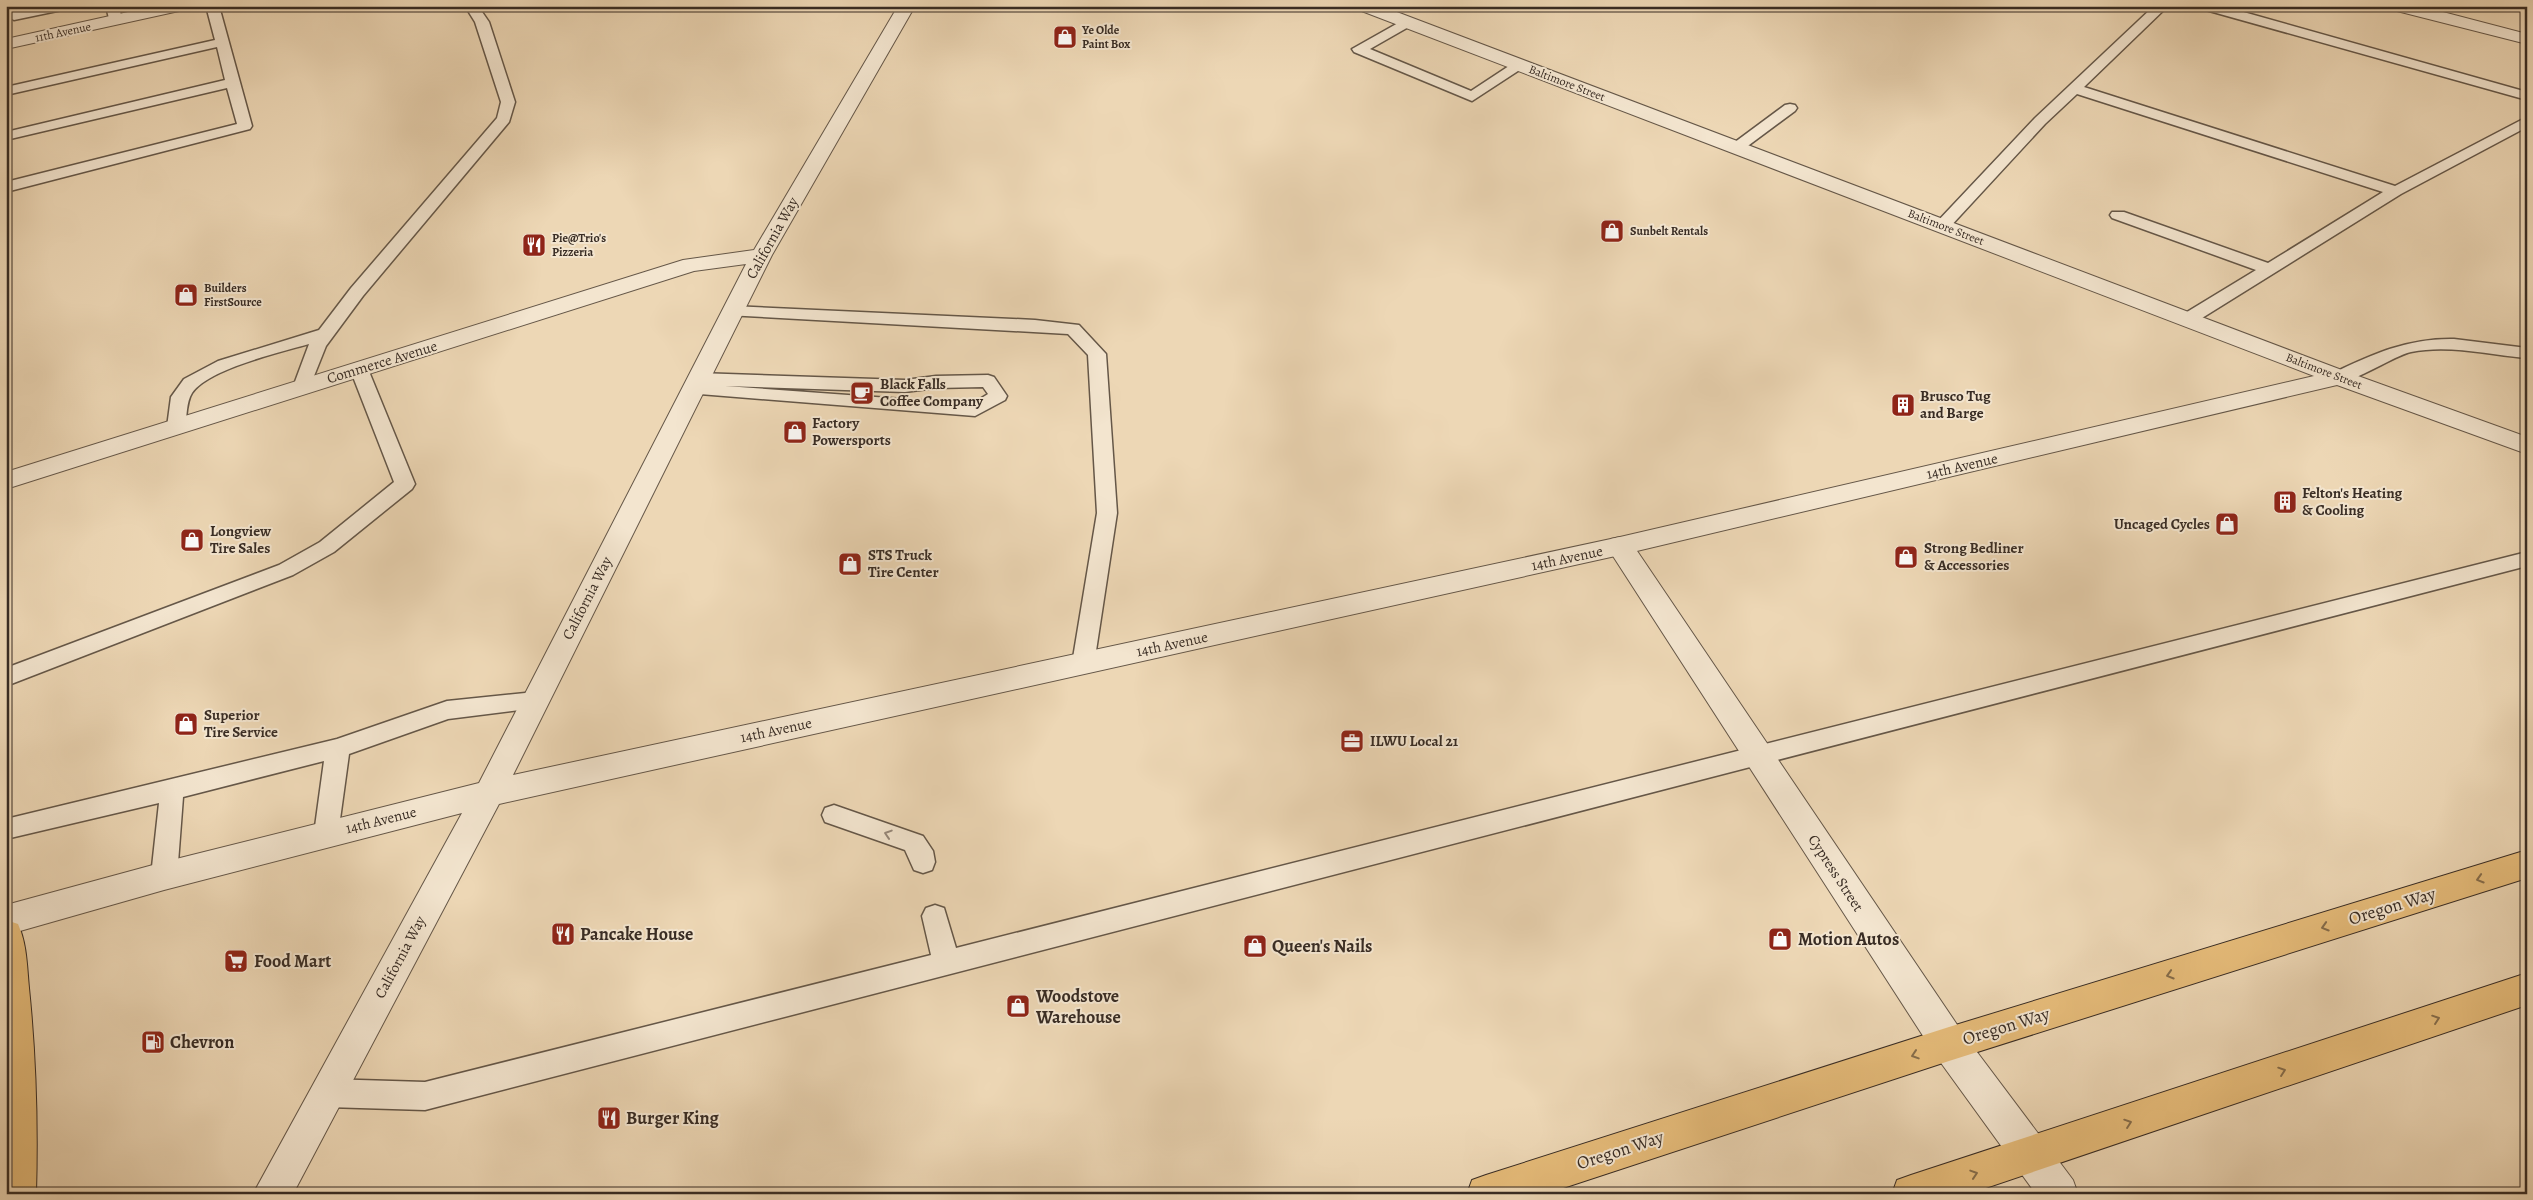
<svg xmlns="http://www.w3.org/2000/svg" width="2533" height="1200" font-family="Alegreya,serif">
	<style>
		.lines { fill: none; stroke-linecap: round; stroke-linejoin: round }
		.service-casing { stroke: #655748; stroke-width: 3 }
		.minor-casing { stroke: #655748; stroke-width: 2 }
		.tertiary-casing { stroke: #655748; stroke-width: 2 }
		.primary-casing { stroke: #382c24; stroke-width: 2 }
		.service { fill: #f3e5cf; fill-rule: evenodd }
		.minor { fill: #f3e5cf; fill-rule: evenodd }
		.tertiary { fill: #f3e5cf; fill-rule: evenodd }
		.primary { fill: #e6bc7a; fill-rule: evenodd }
		.oneway { stroke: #96887a }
		.oneway2 { stroke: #866d4b }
		.labels { text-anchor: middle; stroke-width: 4; stroke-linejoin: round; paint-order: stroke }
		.far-poi-label { font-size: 12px; font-weight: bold; fill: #382c24; stroke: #f3e5cf; text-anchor: start }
		.far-street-label { font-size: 12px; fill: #382c24; stroke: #f3e5cf }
		.street-label { font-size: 15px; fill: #382c24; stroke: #f3e5cf }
		.poi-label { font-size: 15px; font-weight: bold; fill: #382c24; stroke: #f3e5cf; text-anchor: start }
		.near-street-label { font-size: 18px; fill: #382c24; stroke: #f3e5cf }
		.near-poi-label { font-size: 18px; font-weight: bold; fill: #382c24; stroke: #f3e5cf; text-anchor: start }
	</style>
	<rect width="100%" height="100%" fill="#edd7b5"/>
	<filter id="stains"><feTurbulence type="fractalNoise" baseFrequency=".004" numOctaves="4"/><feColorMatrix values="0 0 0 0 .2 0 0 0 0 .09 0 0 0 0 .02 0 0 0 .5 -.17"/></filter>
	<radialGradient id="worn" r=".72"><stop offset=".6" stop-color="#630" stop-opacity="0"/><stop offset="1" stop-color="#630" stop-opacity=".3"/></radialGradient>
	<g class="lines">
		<g class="service-casing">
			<g id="service">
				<path d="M 7,6 L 19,6 L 20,11 L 42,6 L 68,6 L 67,9 L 14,20 L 7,16 Z"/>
				<path d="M 106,6 L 119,6 L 122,20 L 120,23 L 110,23 Z"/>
				<path d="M 206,6 L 219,6 L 252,126 L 250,129 L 6,192 L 6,182 L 237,124 L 227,88 L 6,140 L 6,132 L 225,80 L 217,47 L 6,95 L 6,87 L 215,40 Z"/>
				<path d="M 465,6 L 478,6 L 489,22 L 515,102 L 509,122 L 363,296 L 326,346 L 308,391 L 296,391 L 293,387 L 309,344 C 281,352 208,369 192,393 C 186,402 187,417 185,427 L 183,431 L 176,433 L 169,431 L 167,427 L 171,397 L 184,379 L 218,361 L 319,330 L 351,288 L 497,118 L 501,102 L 475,22 Z"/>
				<path d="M 2154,6 L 2168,6 L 2084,87 L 2395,186 L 2527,117 L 2527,127 L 2401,194 L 2194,323 L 2182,323 L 2179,319 L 2182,315 L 2256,270 L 2112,218 L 2110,215 L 2112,212 L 2124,212 L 2268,263 L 2383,192 L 2077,94 L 2045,124 L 1948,229 L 1936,229 L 1934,226 L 1936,223 L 2035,118 Z"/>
				<path d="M 2201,6 L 2222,6 L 2527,92 L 2527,100 L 2202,9 Z"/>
				<path d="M 1407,18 L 1412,19 L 1414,22 L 1412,25 L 1370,49 L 1471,91 L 1515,62 L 1520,61 L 1527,65 L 1472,101 L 1354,52 L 1352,49 Z"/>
				<path d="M 1790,104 L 1795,105 L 1797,108 L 1795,111 L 1741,151 L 1731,151 L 1729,148 L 1731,145 L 1785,105 Z"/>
				<path d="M 732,306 L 1035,320 L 1079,325 L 1106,354 L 1117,513 L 1094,664 L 1091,670 L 1083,672 L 1075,670 L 1072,664 L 1097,513 L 1088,355 L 1068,334 L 726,315 L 723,311 L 726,307 Z"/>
				<path d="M 2454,339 L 2527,348 L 2527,358 C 2489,355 2449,344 2411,352 C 2390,357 2351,386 2333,381 L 2330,377 L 2333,373 C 2373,354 2408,338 2454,339 Z"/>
				<path d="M 359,363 L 365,365 L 368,369 L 415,484 L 412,489 L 334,552 L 293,575 L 6,686 L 6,668 L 279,565 L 320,542 L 394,482 L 350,369 L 353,365 Z"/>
				<path d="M 698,373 L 905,380 L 936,376 L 988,375 L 994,377 L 1007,396 L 1005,400 L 975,416 L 687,393 L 684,389 L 687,385 L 693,383 L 689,379 L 692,375 ZM 725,386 L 905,392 L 936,388 L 983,387 L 988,394 L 972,404 Z"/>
				<path d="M 2527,552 L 2527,566 L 425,1110 L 327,1107 L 317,1103 L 313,1093 L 317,1083 L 327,1079 L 425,1082 L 931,955 L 922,916 L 926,908 L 935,905 L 944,908 L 956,948 Z"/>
				<path d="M 535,692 L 543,695 L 546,701 L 543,707 L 448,719 L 349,754 L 338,834 L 335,841 L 326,844 L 317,841 L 314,834 L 324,761 L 183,797 L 177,876 L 173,884 L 164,887 L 155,884 L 151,876 L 159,803 L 6,839 L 6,819 L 337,739 L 447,701 Z"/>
				<path d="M 834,805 L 923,836 L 933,851 L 935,862 L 932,870 L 923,873 L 914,870 L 905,850 L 825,822 L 822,815 L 825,808 Z"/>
			</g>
		</g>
		<g class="minor-casing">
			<path id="minor" d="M 1620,537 L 1629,539 L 1962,1032 L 2073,1180 L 2078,1194 L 2036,1194 L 1936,1056 L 1611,553 L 1607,546 L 1611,539 Z"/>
		</g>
		<g class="tertiary-casing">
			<g id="tertiary">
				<path d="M 155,6 L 187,6 L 179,11 L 6,49 L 6,39 Z"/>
				<path d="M 898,6 L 915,6 L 772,255 L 513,775 L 1620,537 L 2314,376 L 1359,10 L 1357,6 L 1381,6 L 2347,372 L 2527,437 L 2527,454 L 2337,385 L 1620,555 L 499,804 L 293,1194 L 253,1194 L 462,813 L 164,890 L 6,935 L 6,905 L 164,862 L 479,783 L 746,264 L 694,271 L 6,489 L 6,472 L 683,260 L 754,250 Z"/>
				<path d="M 2391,6 L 2420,6 L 2527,34 L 2527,44 L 2393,10 Z"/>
			</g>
		</g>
		<g class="primary-casing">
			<g id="primary">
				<path d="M 2527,850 L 2527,878 L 1949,1061 L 1545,1194 L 1467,1194 L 1472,1180 L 1486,1175 L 1949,1027 Z"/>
				<path d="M 6,920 L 18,924 C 27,944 27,967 29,988 C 36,1056 38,1125 36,1194 L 6,1194 Z"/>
				<path d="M 2527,973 L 2527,1005 L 1968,1194 L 1892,1194 L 1897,1180 L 1911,1175 Z"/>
			</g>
		</g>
		<use href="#service" class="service"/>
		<use href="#minor" class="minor"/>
		<use href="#tertiary" class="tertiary"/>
		<use href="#primary" class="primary"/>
	</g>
	<defs><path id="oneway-chevron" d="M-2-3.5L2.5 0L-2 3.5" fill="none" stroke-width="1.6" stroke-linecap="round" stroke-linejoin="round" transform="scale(1.25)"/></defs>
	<use class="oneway" href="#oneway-chevron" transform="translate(888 834) rotate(-162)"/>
	<g class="oneway2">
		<use href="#oneway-chevron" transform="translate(2480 879) rotate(163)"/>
		<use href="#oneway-chevron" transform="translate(2325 927) rotate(163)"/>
		<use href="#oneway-chevron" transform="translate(2170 975) rotate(163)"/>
		<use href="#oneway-chevron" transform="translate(2436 1019) rotate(-19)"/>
		<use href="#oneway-chevron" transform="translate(1915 1055) rotate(162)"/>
		<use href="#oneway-chevron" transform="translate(2282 1071) rotate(-19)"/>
		<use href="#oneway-chevron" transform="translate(2128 1123) rotate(-19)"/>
		<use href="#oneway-chevron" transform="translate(1974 1174) rotate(-18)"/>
	</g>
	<defs>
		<g id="shop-square" transform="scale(1.25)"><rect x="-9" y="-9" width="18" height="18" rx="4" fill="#8f2418" stroke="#f3e5cf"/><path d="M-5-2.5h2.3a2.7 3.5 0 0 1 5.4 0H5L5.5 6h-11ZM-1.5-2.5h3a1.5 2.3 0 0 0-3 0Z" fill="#fff"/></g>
		<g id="restaurant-square" transform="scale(1.25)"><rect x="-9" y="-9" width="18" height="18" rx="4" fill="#8f2418" stroke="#f3e5cf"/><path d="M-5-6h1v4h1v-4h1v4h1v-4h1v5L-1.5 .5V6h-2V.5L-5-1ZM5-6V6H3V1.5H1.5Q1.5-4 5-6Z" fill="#fff"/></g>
		<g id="cafe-square" transform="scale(1.25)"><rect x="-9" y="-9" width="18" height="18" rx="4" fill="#8f2418" stroke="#f3e5cf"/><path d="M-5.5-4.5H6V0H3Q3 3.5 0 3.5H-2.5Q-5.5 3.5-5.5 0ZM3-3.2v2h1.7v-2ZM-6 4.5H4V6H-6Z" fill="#fff"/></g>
		<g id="building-square" transform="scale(1.25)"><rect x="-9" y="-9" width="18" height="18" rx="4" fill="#8f2418" stroke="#f3e5cf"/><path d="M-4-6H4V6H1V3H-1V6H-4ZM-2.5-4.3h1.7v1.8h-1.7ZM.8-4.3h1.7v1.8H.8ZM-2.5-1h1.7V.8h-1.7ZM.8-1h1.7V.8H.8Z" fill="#fff"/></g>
		<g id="office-square" transform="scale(1.25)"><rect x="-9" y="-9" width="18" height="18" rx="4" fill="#8f2418" stroke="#f3e5cf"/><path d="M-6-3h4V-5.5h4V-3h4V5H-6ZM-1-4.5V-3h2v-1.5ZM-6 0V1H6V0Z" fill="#fff"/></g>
		<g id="supermarket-square" transform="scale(1.25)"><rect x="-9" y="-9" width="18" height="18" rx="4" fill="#8f2418" stroke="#f3e5cf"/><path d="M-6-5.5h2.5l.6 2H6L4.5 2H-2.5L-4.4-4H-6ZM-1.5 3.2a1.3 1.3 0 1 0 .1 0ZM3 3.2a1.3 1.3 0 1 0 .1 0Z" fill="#fff"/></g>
		<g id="fuel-square" transform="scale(1.25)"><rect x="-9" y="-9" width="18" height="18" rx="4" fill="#8f2418" stroke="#f3e5cf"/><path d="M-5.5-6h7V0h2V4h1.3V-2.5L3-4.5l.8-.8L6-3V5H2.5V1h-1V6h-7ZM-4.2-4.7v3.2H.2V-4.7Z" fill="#fff"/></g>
	</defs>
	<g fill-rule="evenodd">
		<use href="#shop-square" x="1065" y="37"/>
		<use href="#shop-square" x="1612" y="231"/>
		<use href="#restaurant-square" x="534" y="245"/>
		<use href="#shop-square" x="186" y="295"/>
		<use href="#cafe-square" x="862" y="393"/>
		<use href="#building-square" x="1903" y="405"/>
		<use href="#shop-square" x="795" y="432"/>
		<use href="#building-square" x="2285" y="502"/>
		<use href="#shop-square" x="2227" y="524"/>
		<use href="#shop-square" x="192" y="540"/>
		<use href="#shop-square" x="1906" y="557"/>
		<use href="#shop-square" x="850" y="564"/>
		<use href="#shop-square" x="186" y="724"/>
		<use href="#office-square" x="1352" y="741"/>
		<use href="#restaurant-square" x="563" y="934"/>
		<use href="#shop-square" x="1780" y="939"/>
		<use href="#shop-square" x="1255" y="946"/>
		<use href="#supermarket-square" x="236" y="961"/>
		<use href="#shop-square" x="1018" y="1006"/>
		<use href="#fuel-square" x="153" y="1042"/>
		<use href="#restaurant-square" x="609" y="1118"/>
	</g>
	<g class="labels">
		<g class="far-poi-label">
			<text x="1082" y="34">Ye Olde<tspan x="1082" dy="14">Paint Box</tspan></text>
			<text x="1630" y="235">Sunbelt Rentals</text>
			<text x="552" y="242">Pie@Trio's<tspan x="552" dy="14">Pizzeria</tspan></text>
			<text x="204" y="292">Builders<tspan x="204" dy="14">FirstSource</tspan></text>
		</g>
		<g class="far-street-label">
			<text transform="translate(63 32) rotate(-12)" y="4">11th Avenue</text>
			<text transform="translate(1567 83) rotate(21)" y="4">Baltimore Street</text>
			<text transform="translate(1946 227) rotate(21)" y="4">Baltimore Street</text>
			<text transform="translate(2324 371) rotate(21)" y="4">Baltimore Street</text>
		</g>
		<g class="street-label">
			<text transform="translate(772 238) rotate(-61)" y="5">California Way</text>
			<text transform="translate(382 362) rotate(-17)" y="5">Commerce Avenue</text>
			<text transform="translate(1962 466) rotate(-13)" y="5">14th Avenue</text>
			<text transform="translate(1567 558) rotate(-12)" y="5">14th Avenue</text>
			<text transform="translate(587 598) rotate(-63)" y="5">California Way</text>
			<text transform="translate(1172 644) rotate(-12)" y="5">14th Avenue</text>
			<text transform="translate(776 730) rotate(-12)" y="5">14th Avenue</text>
			<text transform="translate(381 820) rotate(-14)" y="5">14th Avenue</text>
			<text transform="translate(1836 873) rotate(57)" y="5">Cypress Street</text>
			<text transform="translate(400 957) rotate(-62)" y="5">California Way</text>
		</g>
		<g class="poi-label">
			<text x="880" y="389">Black Falls<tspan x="880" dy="17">Coffee Company</tspan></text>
			<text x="1920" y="401">Brusco Tug<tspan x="1920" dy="17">and Barge</tspan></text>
			<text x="812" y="428">Factory<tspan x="812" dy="17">Powersports</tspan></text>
			<text x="2302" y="498">Felton's Heating<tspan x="2302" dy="17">&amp; Cooling</tspan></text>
			<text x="2210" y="529" text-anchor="end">Uncaged Cycles</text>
			<text x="210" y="536">Longview<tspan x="210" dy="17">Tire Sales</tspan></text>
			<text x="1924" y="553">Strong Bedliner<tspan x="1924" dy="17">&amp; Accessories</tspan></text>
			<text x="868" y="560">STS Truck<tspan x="868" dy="17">Tire Center</tspan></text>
			<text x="204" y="720">Superior<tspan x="204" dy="17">Tire Service</tspan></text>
			<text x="1370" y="746">ILWU Local 21</text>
		</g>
		<g class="near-street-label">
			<text transform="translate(2392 906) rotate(-17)" y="6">Oregon Way</text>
			<text transform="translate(2006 1026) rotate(-17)" y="6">Oregon Way</text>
			<text transform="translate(1620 1150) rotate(-18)" y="6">Oregon Way</text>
		</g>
		<g class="near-poi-label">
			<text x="580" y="940">Pancake House</text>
			<text x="1798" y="945">Motion Autos</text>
			<text x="1272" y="952">Queen's Nails</text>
			<text x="254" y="967">Food Mart</text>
			<text x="1036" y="1002">Woodstove<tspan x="1036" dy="21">Warehouse</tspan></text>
			<text x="170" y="1048">Chevron</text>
			<text x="626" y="1124">Burger King</text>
		</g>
	</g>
	<rect width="2533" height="1200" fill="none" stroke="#edd7b5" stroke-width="25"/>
	<rect x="8" y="8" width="2518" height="1185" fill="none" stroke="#382c24" stroke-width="2.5"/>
	<rect x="12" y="12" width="2508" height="1175" fill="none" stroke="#382c24"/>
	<rect width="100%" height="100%" filter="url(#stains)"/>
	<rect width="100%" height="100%" fill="url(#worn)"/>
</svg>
